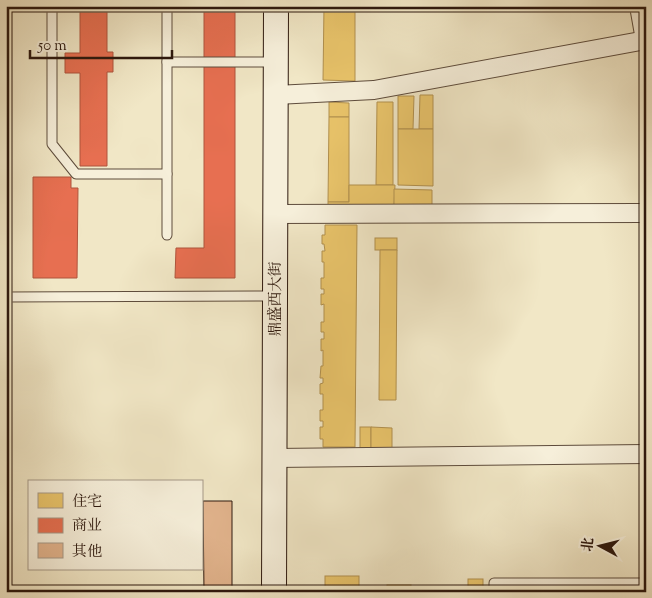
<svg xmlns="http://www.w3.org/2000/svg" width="652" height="598" font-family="'Sorts Mill Goudy','Noto Serif SC',serif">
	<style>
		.homes { fill: #e9c46a; stroke: #b1904e }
		.shops { fill: #e76f51; stroke: #af553d }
		.building { fill: #e1b38c; stroke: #2d180e }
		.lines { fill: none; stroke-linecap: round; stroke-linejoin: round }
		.service-casing { stroke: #5e4c3c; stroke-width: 11 }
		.minor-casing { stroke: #5e4c3c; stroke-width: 20 }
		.secondary-casing { stroke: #2d180e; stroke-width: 26 }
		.service { stroke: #f6efda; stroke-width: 9 }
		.minor { stroke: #f6efda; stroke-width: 18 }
		.secondary { stroke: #f6efda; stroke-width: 24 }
		.labels { text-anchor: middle; stroke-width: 5; stroke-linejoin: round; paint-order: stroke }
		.street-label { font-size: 15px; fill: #2d180e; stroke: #f6efda }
	</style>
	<rect width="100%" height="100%" fill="#f1e7c6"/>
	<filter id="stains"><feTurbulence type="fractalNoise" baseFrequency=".004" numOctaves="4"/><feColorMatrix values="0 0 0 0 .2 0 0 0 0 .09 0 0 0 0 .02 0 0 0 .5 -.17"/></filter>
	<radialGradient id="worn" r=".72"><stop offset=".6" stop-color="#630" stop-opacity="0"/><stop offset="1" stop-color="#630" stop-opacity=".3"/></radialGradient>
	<g class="homes">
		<path d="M 324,6 L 355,6 L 355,81 L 323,80 Z"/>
		<path d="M 420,95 L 433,95 L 433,129 L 419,129 Z"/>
		<path d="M 398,96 L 414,96 L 413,129 L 398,129 Z"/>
		<path d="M 329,102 L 349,103 L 349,117 L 329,117 Z"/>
		<path d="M 377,102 L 393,102 L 393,185 L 376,185 Z"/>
		<path d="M 329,117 L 349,117 L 349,202 L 328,202 Z"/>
		<path d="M 398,129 L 433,129 L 433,186 L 398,185 Z"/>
		<path d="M 349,185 L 395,185 L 394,208 L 328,208 L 328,202 L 349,202 Z"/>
		<path d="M 394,189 L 432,190 L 432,208 L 394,208 Z"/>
		<path d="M 325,225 L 357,225 L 355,447 L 323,447 L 323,439 L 320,439 L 320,427 L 323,427 L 323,421 L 320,421 L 320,410 L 323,410 L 323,394 L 320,394 L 320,384 L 323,383 L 323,378 L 320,378 L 321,366 L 323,366 L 323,350 L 321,351 L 321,339 L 324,339 L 324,332 L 321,332 L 321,322 L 324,322 L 324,304 L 321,305 L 321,294 L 324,294 L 324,289 L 321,289 L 321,278 L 324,278 L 324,262 L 322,262 L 322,251 L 325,251 L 324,244 L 322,244 L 322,235 L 325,235 Z"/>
		<rect x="375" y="238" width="22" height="12"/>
		<path d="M 380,250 L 397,250 L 396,400 L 379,400 Z"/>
		<rect x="360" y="427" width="11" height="21"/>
		<path d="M 371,427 L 392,428 L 392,448 L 371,448 Z"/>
		<rect x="325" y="576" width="34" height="16"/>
		<rect x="468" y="579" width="15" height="13"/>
		<rect x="387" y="585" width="24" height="7"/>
	</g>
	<g class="shops">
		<path d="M 80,6 L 107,6 L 107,52 L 113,52 L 113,72 L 107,72 L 107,166 L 80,166 L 80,73 L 65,73 L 65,53 L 80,53 Z"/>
		<path d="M 204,6 L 235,6 L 235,278 L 175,278 L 176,248 L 204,248 Z"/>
		<path d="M 33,177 L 71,177 L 71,188 L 78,188 L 77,278 L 33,278 Z"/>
	</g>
	<path class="building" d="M 203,501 L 232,501 L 232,592 L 204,592 Z"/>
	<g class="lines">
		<g class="service-casing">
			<g id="service">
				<path d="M 52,6 L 52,144 L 76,174 L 167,174"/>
				<path d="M 167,6 L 167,235"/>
				<path d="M 167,62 L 274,62"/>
				<path d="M 6,297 L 273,296"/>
				<path d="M 494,592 L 494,583 L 646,583"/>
			</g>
		</g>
		<g class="minor-casing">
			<g id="minor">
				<path d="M 639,6 L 645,40"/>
				<path d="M 276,95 L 374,90 L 646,40"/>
				<path d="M 276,214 L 646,213"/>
				<path d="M 274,458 L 646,454"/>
			</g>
		</g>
		<g class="secondary-casing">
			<path id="secondary" d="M 274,592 L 276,6"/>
		</g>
		<use href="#service" class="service"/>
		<use href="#minor" class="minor"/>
		<use href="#secondary" class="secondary"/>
	</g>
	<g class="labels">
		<g class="street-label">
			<text transform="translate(275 299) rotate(-90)" y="5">鼎盛西大街</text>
		</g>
	</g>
	<rect width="652" height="598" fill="none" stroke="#f1e7c6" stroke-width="25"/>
	<rect x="8" y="8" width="637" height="583" fill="none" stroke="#2d180e" stroke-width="2.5"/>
	<rect x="12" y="12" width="627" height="573" fill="none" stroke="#2d180e"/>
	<rect x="28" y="480" width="175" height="90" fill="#f6efda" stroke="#a69988"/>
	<rect x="38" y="493" width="25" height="15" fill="#e9c46a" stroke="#a69988"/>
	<text x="72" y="506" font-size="15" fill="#2d180e">住宅</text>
	<rect x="38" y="518" width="25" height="15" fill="#e76f51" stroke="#a69988"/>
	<text x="72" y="530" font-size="15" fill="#2d180e">商业</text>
	<rect x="38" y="543" width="25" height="15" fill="#e1b38c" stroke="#a69988"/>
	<text x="72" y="556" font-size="15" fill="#2d180e">其他</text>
	<g transform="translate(600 546) rotate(277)" stroke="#f6efda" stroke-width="4" paint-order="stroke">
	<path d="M0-4L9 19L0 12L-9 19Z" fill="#2d180e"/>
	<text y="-8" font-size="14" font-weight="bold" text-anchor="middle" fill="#2d180e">北</text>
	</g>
	<path d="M30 50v8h142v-8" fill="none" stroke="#2d180e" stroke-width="2.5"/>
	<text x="38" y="50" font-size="15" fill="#2d180e" stroke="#f6efda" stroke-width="4" paint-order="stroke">50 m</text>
	<rect width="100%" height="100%" filter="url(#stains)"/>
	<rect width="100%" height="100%" fill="url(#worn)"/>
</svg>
